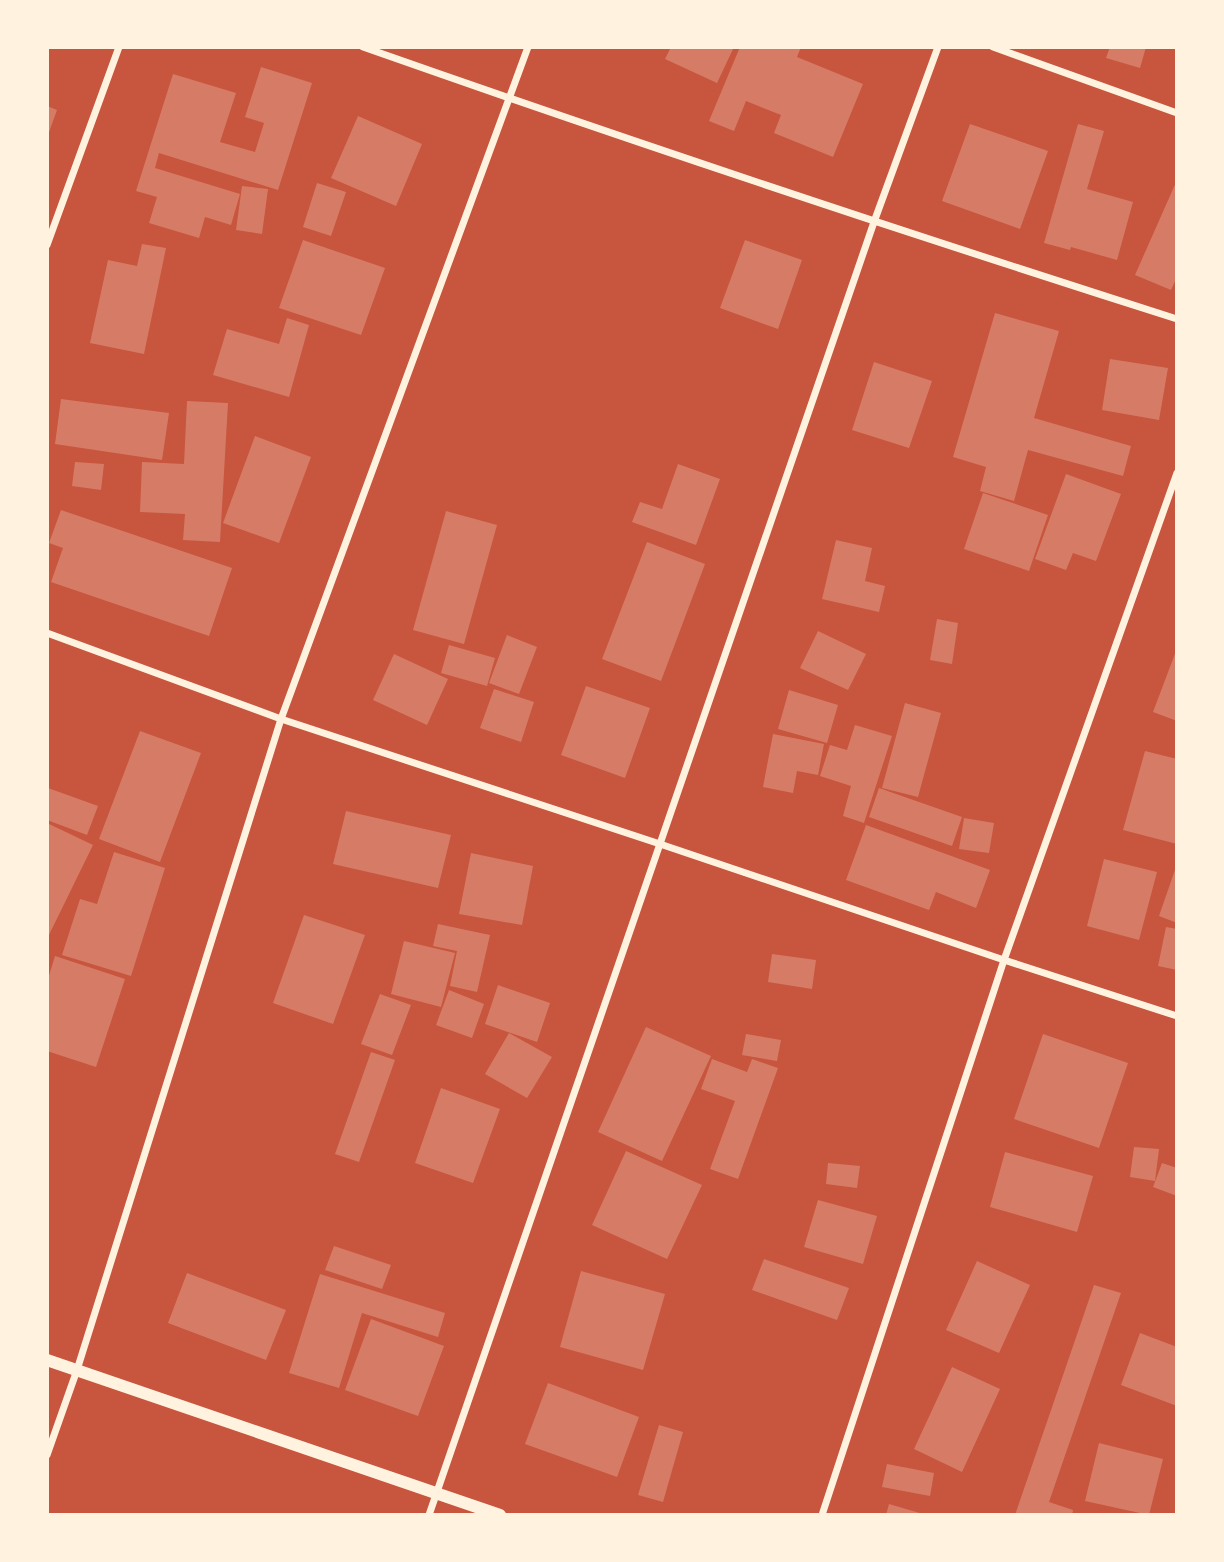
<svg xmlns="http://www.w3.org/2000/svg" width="1224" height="1562" font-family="'Alegreya Sans',sans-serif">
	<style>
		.building { fill: #d67c66 }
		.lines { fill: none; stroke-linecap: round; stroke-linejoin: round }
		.minor { stroke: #fff3e0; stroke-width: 7 }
		.tertiary { stroke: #fff3e0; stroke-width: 12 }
	</style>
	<rect width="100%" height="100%" fill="#c8553d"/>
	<g class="building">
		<path d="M 671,47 L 734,47 L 717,83 L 665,59 Z"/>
		<path d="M 740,47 L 801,47 L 797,57 L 863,84 L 833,157 L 774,133 L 781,115 L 746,101 L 734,131 L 709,121 Z"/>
		<path d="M 1110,47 L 1146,47 L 1140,68 L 1106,58 Z"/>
		<path d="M 261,67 L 312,83 L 278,190 L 159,153 L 155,168 L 240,194 L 231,225 L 205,217 L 199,238 L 149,223 L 157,197 L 136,191 L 173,74 L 236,93 L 220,142 L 255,152 L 264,123 L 245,117 Z"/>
		<path d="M 47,106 L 57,110 L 48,135 L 47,135 Z"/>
		<path d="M 358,116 L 422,144 L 396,206 L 331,178 Z"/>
		<path d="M 970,124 L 1048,151 L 1020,229 L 942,201 Z"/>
		<path d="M 1078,124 L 1104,131 L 1087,189 L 1133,202 L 1117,260 L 1071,247 L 1070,250 L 1044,243 Z"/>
		<path d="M 1177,180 L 1177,277 L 1171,290 L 1135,275 Z"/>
		<path d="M 317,183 L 346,192 L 331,236 L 303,227 Z"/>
		<path d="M 242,186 L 268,189 L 262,234 L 236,230 Z"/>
		<path d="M 303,240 L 385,268 L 361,335 L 279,308 Z"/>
		<path d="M 745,240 L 802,260 L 778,329 L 720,308 Z"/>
		<path d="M 142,244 L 166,248 L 144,354 L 90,343 L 108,260 L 137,266 Z"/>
		<path d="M 995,313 L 1059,331 L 1034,418 L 1131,446 L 1123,476 L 1028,450 L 1014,501 L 980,491 L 986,467 L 953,457 Z"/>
		<path d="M 287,318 L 309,325 L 289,397 L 213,375 L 227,329 L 279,344 Z"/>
		<path d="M 1110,359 L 1168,368 L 1159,420 L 1102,410 Z"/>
		<path d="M 874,362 L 932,381 L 909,448 L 852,430 Z"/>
		<path d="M 61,399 L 169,413 L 162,460 L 55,444 Z"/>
		<path d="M 187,401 L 228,403 L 220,542 L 183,540 L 185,514 L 140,512 L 142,462 L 184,464 Z"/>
		<path d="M 255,436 L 311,457 L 279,543 L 223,523 Z"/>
		<path d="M 75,462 L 104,464 L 101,490 L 72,486 Z"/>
		<path d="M 678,464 L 720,479 L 696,545 L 632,522 L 640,502 L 662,509 Z"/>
		<path d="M 1066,474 L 1121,494 L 1096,561 L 1073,553 L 1066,570 L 1035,559 Z"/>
		<path d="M 983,493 L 1048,515 L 1029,571 L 964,549 Z"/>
		<path d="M 61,510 L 232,568 L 209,636 L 51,582 L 63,548 L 49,543 Z"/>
		<path d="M 446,511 L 497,525 L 464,644 L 413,630 Z"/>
		<path d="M 836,540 L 872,548 L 865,581 L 885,586 L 879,612 L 822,599 Z"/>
		<path d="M 647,542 L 705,564 L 661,681 L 602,659 Z"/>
		<path d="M 937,619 L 958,623 L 952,664 L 930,660 Z"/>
		<path d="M 818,631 L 866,654 L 848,690 L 800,668 Z"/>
		<path d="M 507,635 L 537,647 L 519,694 L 489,683 Z"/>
		<path d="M 449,645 L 495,658 L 487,686 L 441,673 Z"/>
		<path d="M 1176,651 L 1177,651 L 1177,721 L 1153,712 Z"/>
		<path d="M 394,654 L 448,679 L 427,725 L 373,700 Z"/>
		<path d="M 586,686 L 650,708 L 625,778 L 561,755 Z"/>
		<path d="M 494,689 L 534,702 L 521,742 L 480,728 Z"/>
		<path d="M 789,690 L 838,705 L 827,743 L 778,729 Z"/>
		<path d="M 905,703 L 941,713 L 918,797 L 882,788 Z"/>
		<path d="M 855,725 L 892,736 L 864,823 L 843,816 L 851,786 L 820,776 L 830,745 L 847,750 Z"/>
		<path d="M 140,731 L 201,753 L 160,862 L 99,839 Z"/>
		<path d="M 773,734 L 824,744 L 818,775 L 797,771 L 793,793 L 763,787 Z"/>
		<path d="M 1145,751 L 1177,759 L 1177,844 L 1123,830 Z"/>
		<path d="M 48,788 L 98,806 L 87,835 L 47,820 Z"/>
		<path d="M 879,788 L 962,817 L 952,846 L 869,817 Z"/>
		<path d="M 346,811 L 451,835 L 438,888 L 333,864 Z"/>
		<path d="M 964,818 L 994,823 L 989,853 L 959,849 Z"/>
		<path d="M 47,823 L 93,845 L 47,939 Z"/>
		<path d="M 866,825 L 990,870 L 976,908 L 936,892 L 929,910 L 846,880 Z"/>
		<path d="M 114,852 L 165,868 L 131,976 L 62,955 L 80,899 L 97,904 Z"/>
		<path d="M 471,853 L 533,866 L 522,925 L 459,914 Z"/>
		<path d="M 1104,859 L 1157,872 L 1139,940 L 1087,926 Z"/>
		<path d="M 1176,867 L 1177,867 L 1177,923 L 1159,916 Z"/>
		<path d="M 304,915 L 365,935 L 333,1024 L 273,1003 Z"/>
		<path d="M 438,924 L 490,935 L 477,992 L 450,986 L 457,951 L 433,946 Z"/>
		<path d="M 1166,927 L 1177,929 L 1177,970 L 1158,966 Z"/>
		<path d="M 404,941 L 455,953 L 441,1007 L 391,994 Z"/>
		<path d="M 772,954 L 816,960 L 812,989 L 768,982 Z"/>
		<path d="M 55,956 L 125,979 L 96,1067 L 47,1051 L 47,982 Z"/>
		<path d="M 498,985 L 550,1003 L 537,1042 L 485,1024 Z"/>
		<path d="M 449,990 L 484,1004 L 472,1038 L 436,1025 Z"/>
		<path d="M 380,994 L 411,1005 L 392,1055 L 361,1044 Z"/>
		<path d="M 646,1027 L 711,1056 L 662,1161 L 598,1132 Z"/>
		<path d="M 509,1033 L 552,1057 L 527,1098 L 485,1074 Z"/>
		<path d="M 746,1034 L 781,1040 L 777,1061 L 742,1055 Z"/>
		<path d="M 1043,1034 L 1128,1063 L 1099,1148 L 1014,1119 Z"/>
		<path d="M 371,1052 L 395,1060 L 359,1162 L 335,1154 Z"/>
		<path d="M 712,1059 L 747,1072 L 752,1059 L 778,1068 L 738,1179 L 710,1169 L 735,1101 L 701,1089 Z"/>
		<path d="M 441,1088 L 500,1109 L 473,1183 L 415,1163 Z"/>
		<path d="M 1134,1147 L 1159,1149 L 1155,1181 L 1130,1177 Z"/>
		<path d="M 626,1151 L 702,1185 L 667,1259 L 592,1225 Z"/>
		<path d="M 1005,1152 L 1093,1176 L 1077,1232 L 990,1207 Z"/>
		<path d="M 828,1163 L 860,1166 L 857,1188 L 826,1184 Z"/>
		<path d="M 1162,1163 L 1177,1168 L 1177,1196 L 1153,1187 Z"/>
		<path d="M 818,1200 L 877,1216 L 863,1264 L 804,1247 Z"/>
		<path d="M 334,1246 L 391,1265 L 382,1289 L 325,1270 Z"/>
		<path d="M 764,1259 L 849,1288 L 837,1320 L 752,1290 Z"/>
		<path d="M 977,1261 L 1030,1285 L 999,1353 L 946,1330 Z"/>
		<path d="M 581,1271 L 665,1294 L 643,1370 L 560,1347 Z"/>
		<path d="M 187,1273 L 286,1310 L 266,1360 L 168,1323 Z"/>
		<path d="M 320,1274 L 445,1313 L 438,1337 L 362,1313 L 339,1388 L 289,1373 Z"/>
		<path d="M 1094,1285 L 1121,1293 L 1049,1502 L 1073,1510 L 1072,1515 L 1015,1515 Z"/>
		<path d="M 371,1319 L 444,1346 L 418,1416 L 345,1390 Z"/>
		<path d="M 1140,1333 L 1177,1347 L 1177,1406 L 1121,1385 Z"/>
		<path d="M 952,1367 L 1000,1389 L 962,1472 L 914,1449 Z"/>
		<path d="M 548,1383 L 639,1417 L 617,1477 L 525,1444 Z"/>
		<path d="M 659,1425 L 683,1432 L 663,1502 L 638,1495 Z"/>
		<path d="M 1099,1443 L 1163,1459 L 1149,1515 L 1085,1501 Z"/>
		<path d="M 887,1464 L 934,1473 L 930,1496 L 882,1487 Z"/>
		<path d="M 889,1504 L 923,1514 L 922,1515 L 886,1515 Z"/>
	</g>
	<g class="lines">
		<g class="minor">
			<path d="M 363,47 C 633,142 904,232 1177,319"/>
			<path d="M 993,47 L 1177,113"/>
			<path d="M 47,245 L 119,47"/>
			<path d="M 47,633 L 281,719 L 660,844 L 1004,960 L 1177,1016"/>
			<path d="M 47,1455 L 77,1370 L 281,719 L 528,47"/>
			<path d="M 429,1515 L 874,222 L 938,47"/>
			<path d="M 822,1515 L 1004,960 L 1177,473"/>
		</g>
		<path class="tertiary" d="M 47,1360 L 500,1515"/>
	</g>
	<rect width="1224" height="1562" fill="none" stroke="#fff3e0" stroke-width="98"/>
</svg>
